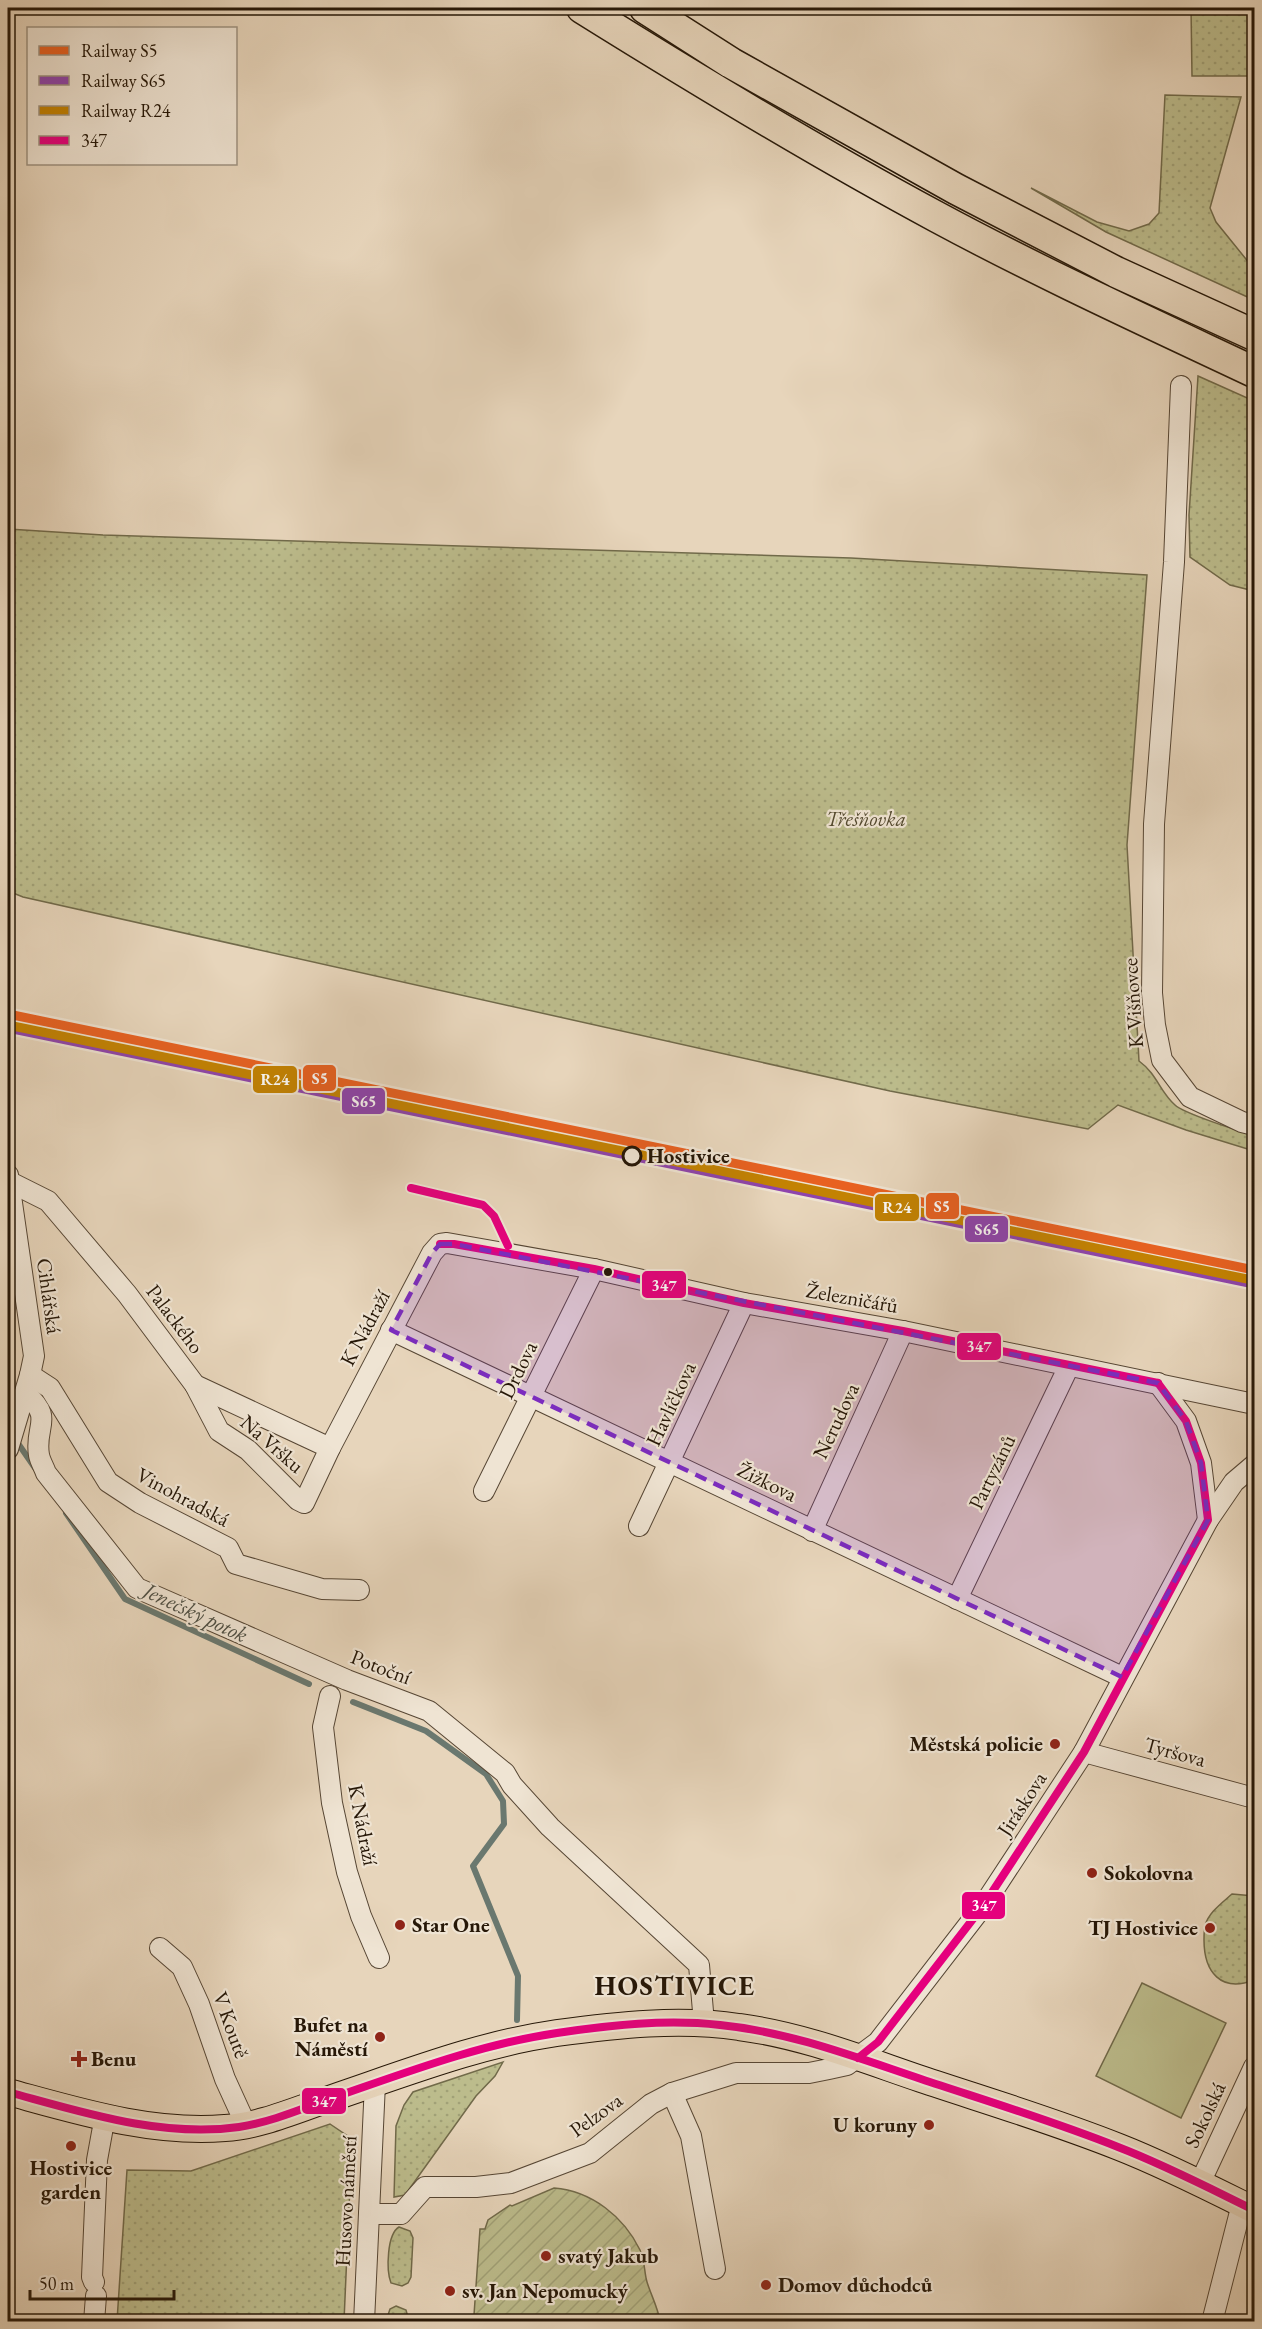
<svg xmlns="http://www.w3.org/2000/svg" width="1262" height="2329" font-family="'EB Garamond',serif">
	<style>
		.grass { fill: url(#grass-dots); stroke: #716a4a; stroke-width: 1.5 }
		.garden { fill: url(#garden-furrows); stroke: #716a4a; stroke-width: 1.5 }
		.pitch { fill: #bcbc8c; stroke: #716a4a; stroke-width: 1.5 }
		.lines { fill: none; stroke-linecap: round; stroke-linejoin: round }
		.stream { stroke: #6a786f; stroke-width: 6 }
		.minor-casing { stroke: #564634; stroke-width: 22 }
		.major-casing { stroke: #261707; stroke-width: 28 }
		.highway-casing { stroke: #261707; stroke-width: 33 }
		.minor { stroke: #efe4d3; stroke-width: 20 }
		.major { stroke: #e7d5bb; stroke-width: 26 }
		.highway { stroke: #e7d5bb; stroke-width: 30 }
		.bus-1-casing { stroke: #efe4d3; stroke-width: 12 }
		.bus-1 { stroke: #e5007d; stroke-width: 8 }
		.rail-1-casing { stroke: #efe4d3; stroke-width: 14 }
		.rail-2-casing { stroke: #efe4d3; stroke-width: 14 }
		.rail-3-casing { stroke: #efe4d3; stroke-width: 14 }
		.rail-1 { stroke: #e86121; stroke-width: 9 }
		.rail-2 { stroke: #8e44ad; stroke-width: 9 }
		.rail-3 { stroke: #c38202; stroke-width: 9 }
		.marked { fill: #7b2cbf; fill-opacity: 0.2; stroke: #7b2cbf; stroke-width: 4.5; stroke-dasharray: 12 8; stroke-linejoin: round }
		.stop-dot { fill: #efe4d3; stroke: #261707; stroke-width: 3 }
		.bus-dot { fill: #261707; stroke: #efe4d3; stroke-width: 2 }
		.poi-dot { fill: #8f2418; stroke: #efe4d3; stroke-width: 2 }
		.labels { text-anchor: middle; stroke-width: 4.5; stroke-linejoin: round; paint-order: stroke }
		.park-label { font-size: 21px; font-style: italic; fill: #53492f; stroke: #efe4d3 }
		.street-label { font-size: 21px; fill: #261707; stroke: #efe4d3 }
		.stop-label { font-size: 21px; font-weight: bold; fill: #261707; stroke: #efe4d3; text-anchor: start }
		.poi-label { font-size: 21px; font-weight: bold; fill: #261707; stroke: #efe4d3; text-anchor: start }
		.water-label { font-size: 22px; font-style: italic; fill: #4e4f44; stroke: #efe4d3 }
		.district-label { font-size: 27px; font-weight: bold; letter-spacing: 1.5px; fill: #261707; stroke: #efe4d3 }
		.line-badge { stroke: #efe4d3; stroke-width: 2 }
		.badge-label { font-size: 16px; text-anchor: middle; font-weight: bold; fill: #fff }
	</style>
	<defs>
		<pattern id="grass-dots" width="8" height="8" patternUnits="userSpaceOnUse" patternTransform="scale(1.5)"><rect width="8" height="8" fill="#bcbc8c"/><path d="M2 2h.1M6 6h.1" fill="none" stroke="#a1a177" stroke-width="1.8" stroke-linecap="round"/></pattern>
		<pattern id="garden-furrows" width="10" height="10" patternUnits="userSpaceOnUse" patternTransform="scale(1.5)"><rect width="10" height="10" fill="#bcbc8c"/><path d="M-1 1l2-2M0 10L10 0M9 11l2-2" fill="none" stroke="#a1a177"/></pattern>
	</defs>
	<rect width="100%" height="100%" fill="#e7d5bb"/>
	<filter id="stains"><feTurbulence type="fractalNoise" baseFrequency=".00333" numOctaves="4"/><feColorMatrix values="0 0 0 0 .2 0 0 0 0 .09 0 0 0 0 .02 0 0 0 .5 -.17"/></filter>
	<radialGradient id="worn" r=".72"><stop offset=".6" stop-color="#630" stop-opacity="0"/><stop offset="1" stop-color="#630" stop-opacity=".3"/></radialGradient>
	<g class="grass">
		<path d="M 1191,8 L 1254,8 L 1254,76 L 1192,76 Z"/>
		<path d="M 1165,95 L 1241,97 L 1210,208 L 1216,222 L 1254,269 L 1254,300 L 1106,232 L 1031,188 L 1097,222 L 1129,231 L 1149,224 L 1159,213 Z"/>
		<path d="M 1198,376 L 1254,401 L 1254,591 L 1230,585 L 1190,557 L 1189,515 Z"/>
		<path d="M 8,529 L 103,535 L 851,558 L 1147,575 L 1127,845 L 1139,1061 C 1157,1074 1160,1092 1175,1105 C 1183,1113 1241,1132 1254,1135 L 1254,1151 L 1186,1130 L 1118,1105 L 1088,1129 L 890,1091 L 23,897 L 8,891 Z"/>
		<path d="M 1232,1894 L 1254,1896 L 1254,1980 C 1221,1993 1204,1972 1204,1940 C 1204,1936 1204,1930 1205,1926 C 1208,1913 1222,1903 1232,1894 Z"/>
		<path d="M 503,2062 L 495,2076 L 476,2096 L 405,2195 L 394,2197 L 396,2126 L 404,2105 L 413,2092 Z"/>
		<path d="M 330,2124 L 352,2139 L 344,2321 L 117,2321 L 127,2170 L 191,2171 Z"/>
		<path d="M 399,2227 L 410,2231 L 413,2238 L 411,2277 L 408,2283 L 402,2286 L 391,2283 C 386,2270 387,2234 399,2227 Z"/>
		<path d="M 396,2306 L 406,2310 L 409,2321 L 386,2321 L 390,2309 Z"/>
	</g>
	<path class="garden" d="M 554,2188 C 592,2191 624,2217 640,2250 C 645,2260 644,2272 647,2282 C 651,2295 658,2308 660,2321 L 468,2321 L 474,2315 L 480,2229 L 485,2229 L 488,2220 L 510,2205 L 512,2206 Z"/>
	<path class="pitch" d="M 1142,1983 L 1226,2023 L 1181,2118 L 1096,2076 Z"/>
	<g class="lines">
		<g class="stream">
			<path d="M 15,1439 L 35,1468"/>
			<path d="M 66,1513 L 125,1599 L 309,1684"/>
			<path d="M 353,1702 L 426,1731 L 486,1774 L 503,1801 L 504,1824 L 473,1866 L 518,1976 L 517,2020"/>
		</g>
		<g class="minor-casing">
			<g id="minor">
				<path d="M 1181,386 L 1174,562 L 1154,824 L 1152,993 L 1155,1025 L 1162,1060 L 1190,1097 L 1242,1122 L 1254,1125"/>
				<path d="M 8,1175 L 34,1356 L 30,1375 L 8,1449"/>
				<path d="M 10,1182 L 48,1201 L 127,1294 L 195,1385 L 330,1448"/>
				<path d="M 391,1330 L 1122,1677"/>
				<path d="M 30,1375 L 50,1388 L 108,1482 L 140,1503 L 228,1548 L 236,1564 L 322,1589 L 359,1590"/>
				<path d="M 1158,1383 L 1186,1421 L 1201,1463 L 1208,1520"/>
				<path d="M 195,1385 L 219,1431 L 248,1450 L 298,1500 L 304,1503 L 330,1448 L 432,1253 L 440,1244 L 447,1243 L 594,1269 L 744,1303 L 903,1331 L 1254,1404"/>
				<path d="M 25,1393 C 55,1419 34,1425 39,1455 C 40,1461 44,1467 46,1473 L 137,1588 L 347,1680 L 429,1711 L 505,1773 L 512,1785 L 550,1827 L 699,1965 L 704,2023"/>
				<path d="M 484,1491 L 594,1269"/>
				<path d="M 639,1526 L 744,1303"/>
				<path d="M 812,1531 L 903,1331"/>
				<path d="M 957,1599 L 1069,1366"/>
				<path d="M 330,1696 L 323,1727 L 332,1803 L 347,1872 L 361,1916 L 379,1958"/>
				<path d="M 1084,1752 L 1254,1798"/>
				<path d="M 160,1948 L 182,1967 L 199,2004 L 225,2079 L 246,2125"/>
				<path d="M 672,2093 L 691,2136 L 715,2269"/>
				<path d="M 1200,2183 L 1254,2067"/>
				<path d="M 369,2214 L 401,2214 L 425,2187 L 476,2187 L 511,2183 L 590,2153 L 651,2104 L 672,2093 L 736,2073 L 809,2073 L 829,2069 L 847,2065 L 878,2042 L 983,1906 L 1084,1752 L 1208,1520 L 1234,1482 L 1254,1465"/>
				<path d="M 94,2282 L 92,2277 L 97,2160 L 105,2116"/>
				<path d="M 94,2322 L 96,2296"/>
				<path d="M 364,2322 L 375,2083"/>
				<path d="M 1212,2322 L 1242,2204"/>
			</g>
		</g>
		<g class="major-casing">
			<path id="major" d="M 8,2092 C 78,2111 151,2134 225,2128 C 261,2126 298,2109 332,2098 C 406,2073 480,2044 557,2033 C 617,2025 680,2018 739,2027 C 802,2035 862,2059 921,2079 C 987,2101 1054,2121 1119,2147 C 1165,2165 1210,2188 1254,2210"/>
		</g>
		<g class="highway-casing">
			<g id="highway">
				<path d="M 582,8 C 699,81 816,152 937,217 C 1041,273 1148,322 1254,372"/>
				<path d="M 645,8 L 731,63 L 956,189 L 1116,272 L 1254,335"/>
			</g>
		</g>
		<use href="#minor" class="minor"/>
		<use href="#major" class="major"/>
		<use href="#highway" class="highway"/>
		<g class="bus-1-casing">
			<g id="bus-1">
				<path d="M 411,1188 L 483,1205 L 494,1216 L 508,1246"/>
				<path d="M 440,1244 L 454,1244 L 594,1269 L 744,1303 L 903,1331 L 1158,1383"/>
				<path d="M 858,2058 L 878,2042 L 983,1906 L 1084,1752 L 1208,1520 L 1201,1463 L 1186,1421 L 1158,1383"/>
				<path d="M 8,2092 C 82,2112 161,2138 239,2127 C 273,2122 306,2107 338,2096 C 410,2071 482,2044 557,2033 C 610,2025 666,2019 720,2025 C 790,2032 855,2057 921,2079 C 987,2101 1053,2121 1118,2147 C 1165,2165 1209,2188 1254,2210"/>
			</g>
		</g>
		<use href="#bus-1" class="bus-1"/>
		<g class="rail-1-casing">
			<path id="rail-1" d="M 8,1014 L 1254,1270"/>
		</g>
		<g class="rail-2-casing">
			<path id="rail-2" d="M 8,1028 L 1254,1284"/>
		</g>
		<g class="rail-3-casing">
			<path id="rail-3" d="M 8,1025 L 1252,1280"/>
		</g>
		<use href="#rail-1" class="rail-1"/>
		<use href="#rail-2" class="rail-2"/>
		<use href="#rail-3" class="rail-3"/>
	</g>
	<path class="marked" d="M 440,1244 L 454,1244 L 1158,1383 L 1186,1421 L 1201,1463 L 1208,1520 L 1122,1677 L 391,1330 L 432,1253 Z"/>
	<circle class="stop-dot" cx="632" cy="1156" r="9"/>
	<circle class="bus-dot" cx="608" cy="1272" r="5"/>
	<g class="poi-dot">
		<circle cx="1055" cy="1744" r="6"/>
		<circle cx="1092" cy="1873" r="6"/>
		<circle cx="400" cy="1925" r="6"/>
		<circle cx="1210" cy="1928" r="6"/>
		<circle cx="380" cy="2037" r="6"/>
		<path d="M76 2050h6v6h6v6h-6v6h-6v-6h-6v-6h6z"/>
		<circle cx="929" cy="2125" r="6"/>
		<circle cx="71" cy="2146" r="6"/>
		<circle cx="546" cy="2256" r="6"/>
		<circle cx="766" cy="2285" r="6"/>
		<circle cx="450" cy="2291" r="6"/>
	</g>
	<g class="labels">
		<g class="park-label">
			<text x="866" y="826">Třešňovka</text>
		</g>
		<g class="street-label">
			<text transform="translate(1133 1003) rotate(-94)" y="7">K Višňovce</text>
			<text transform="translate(49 1296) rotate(82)" y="7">Cihlářská</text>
			<text transform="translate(852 1298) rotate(10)" y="7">Železničářů</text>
			<text transform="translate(175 1319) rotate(53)" y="7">Palackého</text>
			<text transform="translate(365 1328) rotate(-62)" y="7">K Nádraží</text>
			<text transform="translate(518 1370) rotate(-64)" y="7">Drdova</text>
			<text transform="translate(671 1404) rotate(-65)" y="7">Havlíčkova</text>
			<text transform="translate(836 1421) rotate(-65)" y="7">Nerudova</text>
			<text transform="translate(272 1444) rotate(41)" y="7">Na Vršku</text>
			<text transform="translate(992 1472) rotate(-64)" y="7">Partyzánů</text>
			<text transform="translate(767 1482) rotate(26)" y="7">Žižkova</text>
			<text transform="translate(183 1497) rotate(28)" y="7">Vinohradská</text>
			<text transform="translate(381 1667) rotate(21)" y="7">Potoční</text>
			<text transform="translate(1175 1752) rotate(15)" y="7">Tyršova</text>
			<text transform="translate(1022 1804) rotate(-57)" y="7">Jiráskova</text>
			<text transform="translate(363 1825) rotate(79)" y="7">K Nádraží</text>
			<text transform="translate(231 2025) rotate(70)" y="7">V Koutě</text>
			<text transform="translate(596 2115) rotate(-36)" y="7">Pelzova</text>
			<text transform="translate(1205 2115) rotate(-65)" y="7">Sokolská</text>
			<text transform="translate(346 2201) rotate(-87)" y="7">Husovo náměstí</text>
		</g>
		<g class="stop-label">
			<text x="647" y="1163">Hostivice</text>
		</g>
		<g class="poi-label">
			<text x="1043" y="1751" text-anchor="end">Městská policie</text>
			<text x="1104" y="1880">Sokolovna</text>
			<text x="412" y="1932">Star One</text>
			<text x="1198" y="1935" text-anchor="end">TJ Hostivice</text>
			<text x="368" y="2032" text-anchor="end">Bufet na<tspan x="368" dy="24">Náměstí</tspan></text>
			<text x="91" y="2066">Benu</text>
			<text x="917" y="2132" text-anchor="end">U koruny</text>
			<text x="71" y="2175" text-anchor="middle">Hostivice<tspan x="71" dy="24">garden</tspan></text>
			<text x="558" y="2263">svatý Jakub</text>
			<text x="778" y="2292">Domov důchodců</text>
			<text x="462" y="2298">sv. Jan Nepomucký</text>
		</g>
		<g class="water-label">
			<text transform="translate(196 1612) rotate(25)" y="8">Jenečský potok</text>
		</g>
		<g class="district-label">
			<text x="675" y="1995">HOSTIVICE</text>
		</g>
	</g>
	<g class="line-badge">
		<rect x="302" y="1064" width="35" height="28" rx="6" fill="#e86121"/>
		<rect x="252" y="1065" width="46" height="29" rx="6" fill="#c38202"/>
		<rect x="341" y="1087" width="45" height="28" rx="6" fill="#8e44ad"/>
		<rect x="925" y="1192" width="35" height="28" rx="6" fill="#e86121"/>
		<rect x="874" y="1193" width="46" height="29" rx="6" fill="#c38202"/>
		<rect x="964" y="1215" width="45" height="28" rx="6" fill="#8e44ad"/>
		<rect x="641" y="1270" width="46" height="29" rx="6" fill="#e5007d"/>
		<rect x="956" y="1332" width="46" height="29" rx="6" fill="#e5007d"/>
		<rect x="961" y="1891" width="45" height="29" rx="6" fill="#e5007d"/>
		<rect x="301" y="2087" width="46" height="28" rx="6" fill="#e5007d"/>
	</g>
	<g class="badge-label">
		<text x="320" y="1084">S5</text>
		<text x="275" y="1085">R24</text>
		<text x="364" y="1107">S65</text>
		<text x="942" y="1212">S5</text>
		<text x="897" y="1213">R24</text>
		<text x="987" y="1235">S65</text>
		<text x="664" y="1291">347</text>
		<text x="979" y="1352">347</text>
		<text x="984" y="1911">347</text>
		<text x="324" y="2107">347</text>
	</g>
	<rect width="1262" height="2329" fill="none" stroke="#e7d5bb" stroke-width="30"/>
	<rect x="9" y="9" width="1244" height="2311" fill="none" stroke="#261707" stroke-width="3"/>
	<rect x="15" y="15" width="1232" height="2299" fill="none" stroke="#261707" stroke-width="1.5"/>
	<rect x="27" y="27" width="210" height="138" fill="#efe4d3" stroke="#9f9281" stroke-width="1.5"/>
	<rect x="39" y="46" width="30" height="9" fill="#e86121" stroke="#9f9281" stroke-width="1.5"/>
	<text x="81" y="57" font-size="18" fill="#261707">Railway S5</text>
	<rect x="39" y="76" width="30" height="9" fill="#8e44ad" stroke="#9f9281" stroke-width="1.5"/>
	<text x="81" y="87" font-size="18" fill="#261707">Railway S65</text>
	<rect x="39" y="106" width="30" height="9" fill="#c38202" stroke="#9f9281" stroke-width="1.5"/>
	<text x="81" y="117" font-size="18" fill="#261707">Railway R24</text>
	<rect x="39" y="136" width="30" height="9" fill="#e5007d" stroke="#9f9281" stroke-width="1.5"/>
	<text x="81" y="147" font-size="18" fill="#261707">347</text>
	<path d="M30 2290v9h144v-9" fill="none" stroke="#261707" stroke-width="3"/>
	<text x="39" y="2290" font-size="18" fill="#261707" stroke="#efe4d3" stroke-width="4.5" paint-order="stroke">50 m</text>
	<rect width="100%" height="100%" filter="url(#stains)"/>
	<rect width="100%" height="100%" fill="url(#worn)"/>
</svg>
